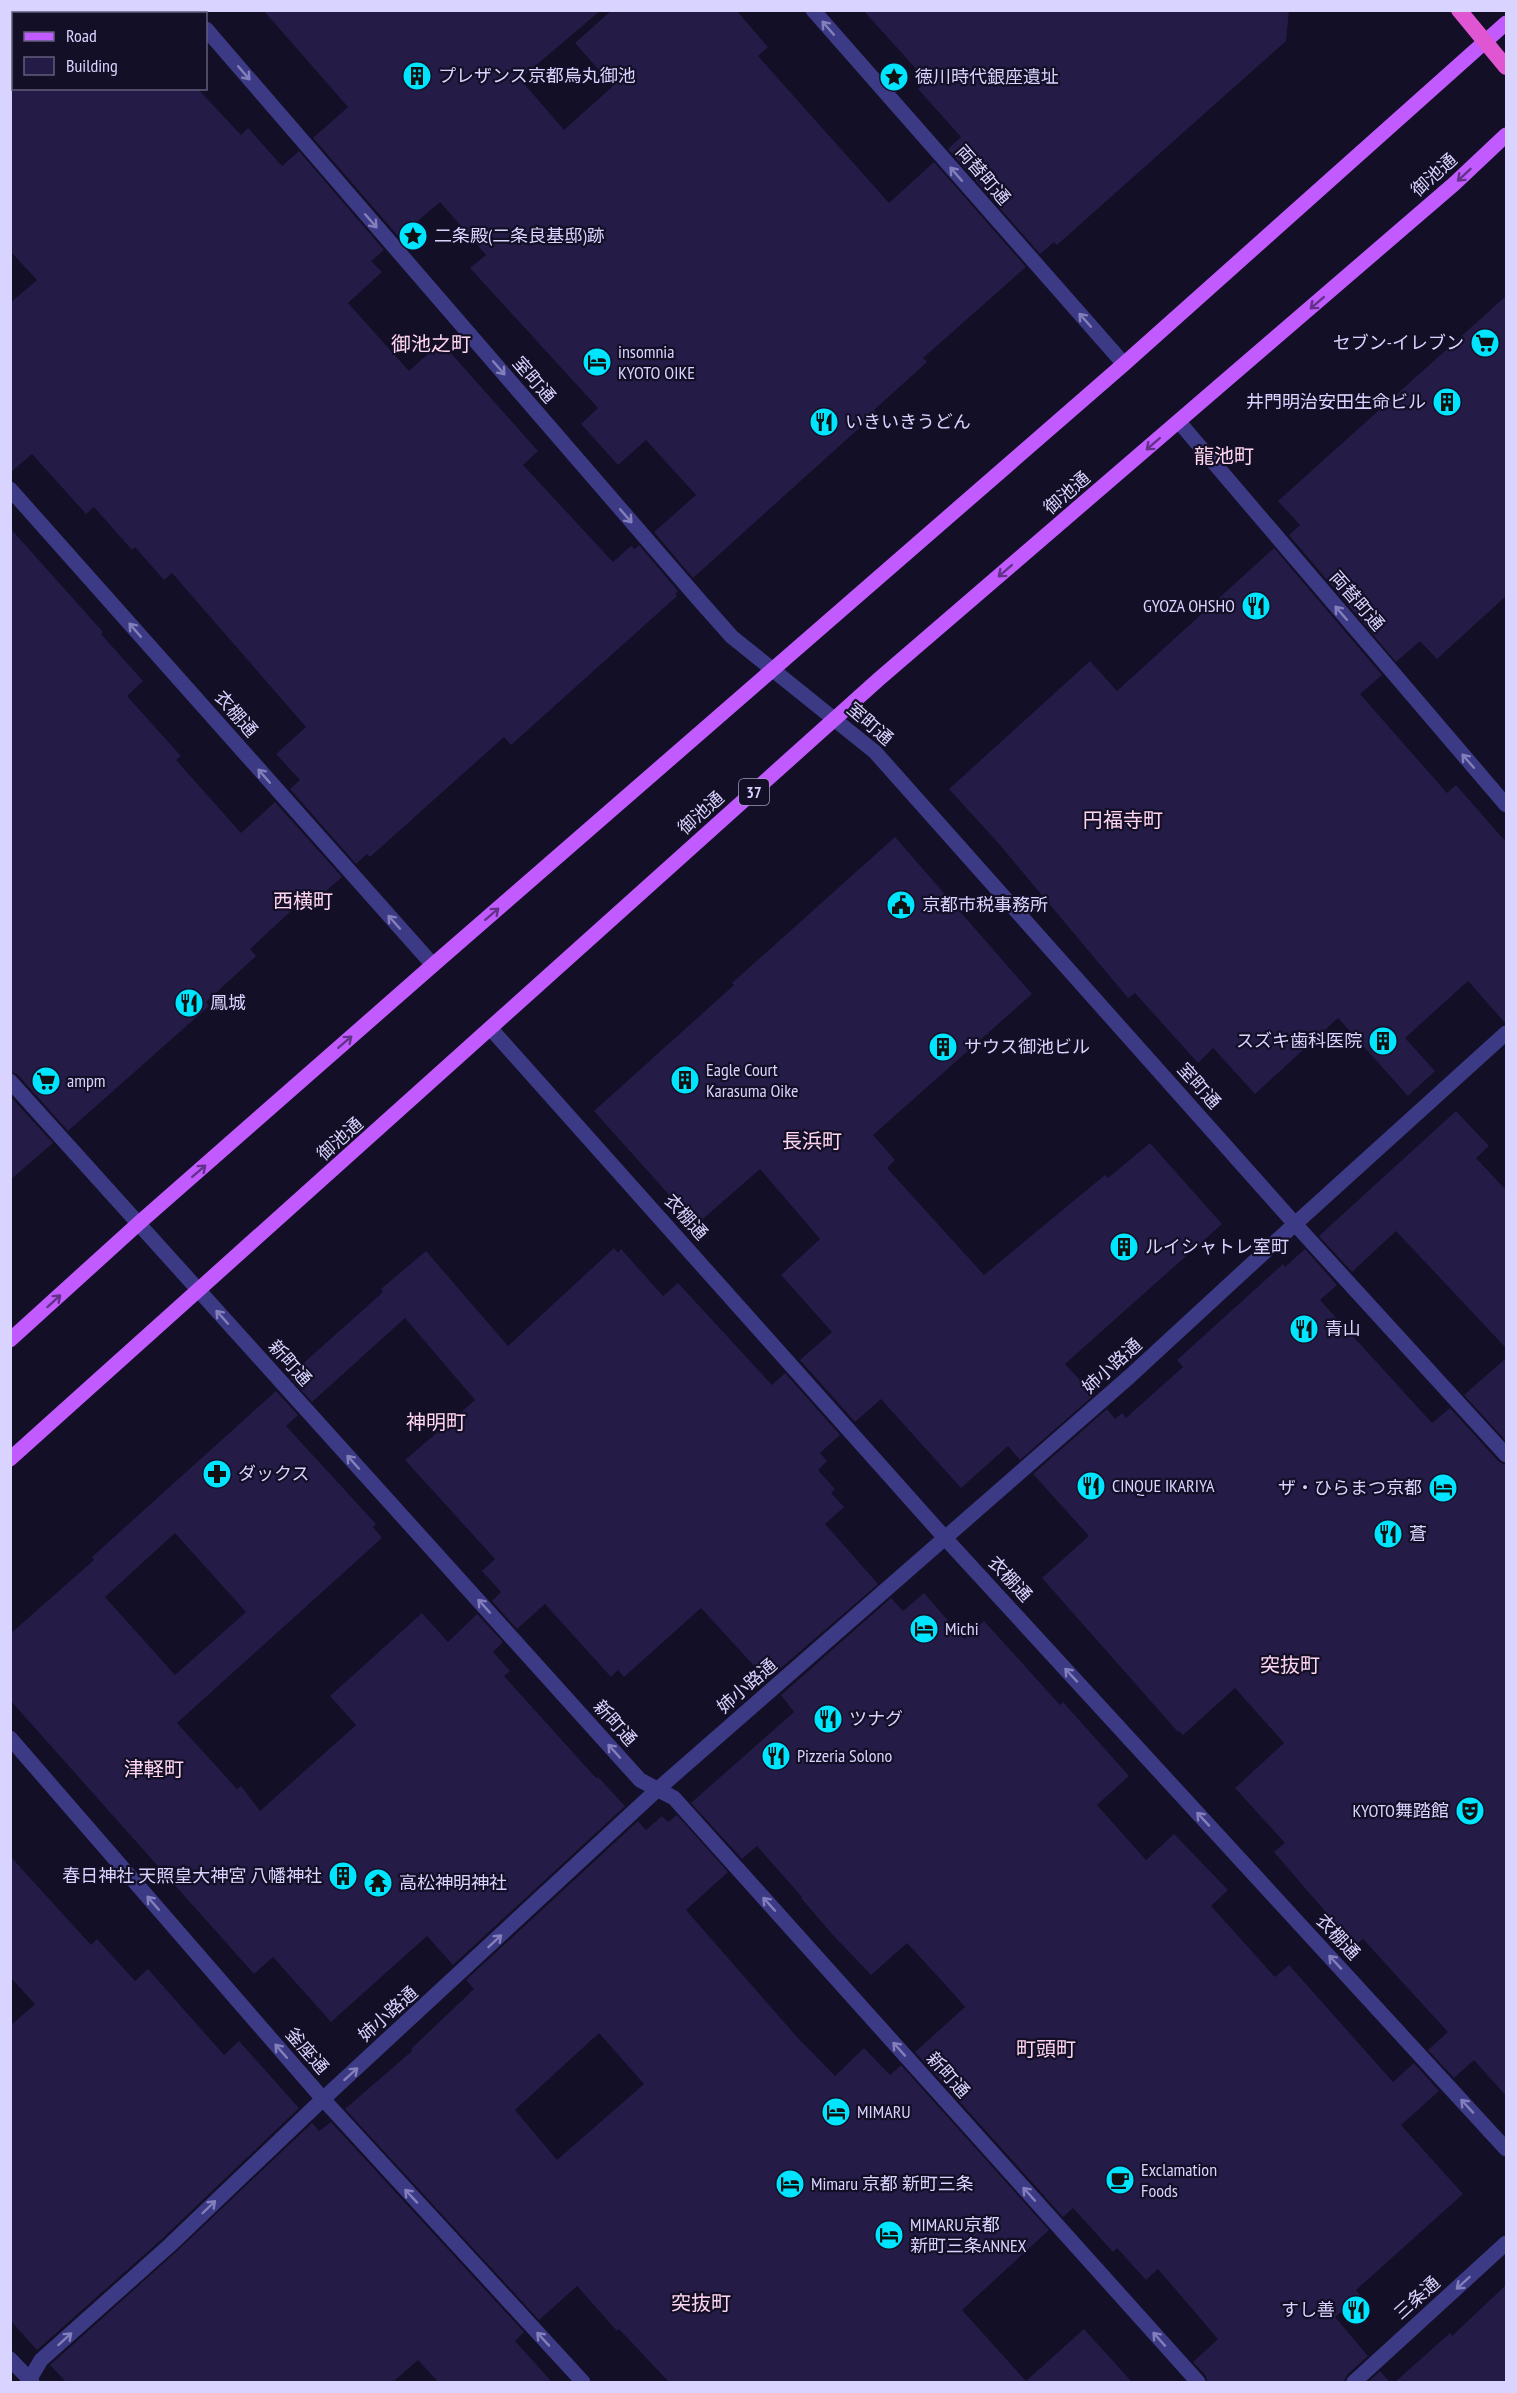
<svg xmlns="http://www.w3.org/2000/svg" width="1517" height="2393" font-family="'PT Sans Narrow','Noto Sans JP',sans-serif">
	<style>
		.building { fill: #241b47; fill-rule: evenodd }
		.lines { fill: none; stroke-linecap: round; stroke-linejoin: round }
		.minor { stroke: #3d3a85; stroke-width: 15 }
		.primary { stroke: #c25bff; stroke-width: 15 }
		.trunk { stroke: #e055d1; stroke-width: 16 }
		.oneway { stroke: #837fbc }
		.oneway2 { stroke: #623188 }
		.labels { text-anchor: middle; stroke-width: 4.5; stroke-linejoin: round; paint-order: stroke }
		.shield { fill: #130f26; stroke: #9e99be; stroke-width: 1.5 }
		.shield-label { font-size: 16px; font-weight: bold; fill: #d9d4ff }
		.poi-label { font-size: 18px; fill: #d9d4ff; stroke: #130f26; text-anchor: start }
		.street-label { font-size: 18px; fill: #d9d4ff; stroke: #130f26 }
		.neighbourhood-label { font-size: 20px; fill: #ffd6f0; stroke: #130f26 }
	</style>
	<rect width="100%" height="100%" fill="#130f26"/>
	<g class="building">
		<path d="M 263,10 L 601,10 L 520,79 L 564,130 L 613,86 L 575,43 L 612,10 L 736,10 L 768,47 L 758,56 L 889,203 L 934,162 L 1026,267 L 923,358 L 927,362 L 874,410 L 876,413 L 693,578 L 654,532 L 696,495 L 646,440 L 618,465 L 581,424 L 598,408 L 470,268 L 486,255 L 440,202 L 399,237 L 313,138 L 348,107 Z"/>
		<path d="M 863,10 L 1289,10 L 1286,41 L 1057,245 L 1054,242 L 1040,254 L 948,149 L 961,137 L 918,89 L 927,81 Z"/>
		<path d="M 10,88 L 197,88 L 241,135 L 248,128 L 282,166 L 299,151 L 384,250 L 371,261 L 382,272 L 348,303 L 409,371 L 441,342 L 538,451 L 523,465 L 613,562 L 631,546 L 635,549 L 639,545 L 678,591 L 675,594 L 677,596 L 511,745 L 504,737 L 370,857 L 367,854 L 356,864 L 290,789 L 300,780 L 276,754 L 306,727 L 172,573 L 164,580 L 135,547 L 132,550 L 94,507 L 86,514 L 32,454 L 10,473 L 10,303 L 37,280 L 10,251 Z"/>
		<path d="M 1506,296 L 1506,596 L 1437,659 L 1420,641 L 1396,662 L 1289,535 L 1300,525 L 1278,501 Z"/>
		<path d="M 10,528 L 103,632 L 101,634 L 143,681 L 127,696 L 181,756 L 176,760 L 241,833 L 275,802 L 342,877 L 310,905 L 304,899 L 250,949 L 256,956 L 206,1002 L 209,1006 L 68,1131 L 17,1074 L 10,1072 Z"/>
		<path d="M 1274,548 L 1382,675 L 1360,694 L 1447,793 L 1456,785 L 1506,842 L 1506,1024 L 1468,981 L 1405,1038 L 1435,1071 L 1408,1096 L 1338,1018 L 1255,1094 L 1213,1048 L 1198,1063 L 1135,993 L 1128,998 L 1000,845 L 949,789 L 1090,661 L 1117,691 Z"/>
		<path d="M 895,837 L 1032,994 L 873,1135 L 895,1160 L 887,1168 L 984,1275 L 1105,1175 L 1108,1178 L 1150,1143 L 1222,1224 L 1065,1364 L 1094,1395 L 1020,1460 L 1008,1446 L 961,1488 L 881,1399 L 855,1422 L 800,1360 L 832,1332 L 781,1275 L 820,1239 L 760,1169 L 696,1225 L 594,1111 L 734,985 L 732,983 Z"/>
		<path d="M 10,1096 L 53,1143 L 10,1180 Z"/>
		<path d="M 1456,1111 L 1489,1146 L 1476,1158 L 1506,1190 L 1506,1348 L 1396,1231 L 1352,1272 L 1319,1236 Z"/>
		<path d="M 614,1248 L 618,1253 L 621,1249 L 663,1296 L 678,1283 L 772,1385 L 785,1373 L 840,1435 L 820,1453 L 827,1461 L 818,1470 L 835,1489 L 831,1493 L 844,1507 L 825,1524 L 878,1584 L 767,1680 L 701,1608 L 624,1677 L 618,1670 L 611,1677 L 545,1604 L 517,1629 L 492,1601 L 501,1592 L 482,1571 L 495,1559 L 405,1460 L 475,1400 L 405,1318 L 312,1402 L 290,1378 L 299,1370 L 297,1369 L 383,1292 L 381,1289 L 426,1251 L 508,1346 Z"/>
		<path d="M 1305,1249 L 1337,1285 L 1320,1300 L 1432,1423 L 1450,1408 L 1499,1462 L 1506,1465 L 1506,2096 L 1474,2060 L 1454,2078 L 1428,2050 L 1448,2032 L 1363,1939 L 1355,1946 L 1274,1852 L 1285,1843 L 1235,1788 L 1284,1743 L 1235,1688 L 1183,1735 L 1179,1731 L 1178,1732 L 1042,1578 L 1089,1536 L 1033,1474 L 1107,1409 L 1115,1419 L 1122,1413 L 1126,1418 L 1183,1367 L 1177,1360 L 1283,1264 L 1285,1267 Z"/>
		<path d="M 1506,1358 L 1506,1441 L 1464,1395 Z"/>
		<path d="M 276,1391 L 298,1415 L 286,1426 L 376,1524 L 373,1527 L 382,1538 L 177,1723 L 237,1789 L 241,1786 L 260,1811 L 356,1725 L 330,1696 L 422,1613 L 448,1642 L 477,1614 L 503,1642 L 493,1652 L 510,1671 L 504,1676 L 596,1778 L 598,1777 L 625,1806 L 453,1965 L 427,1936 L 331,2022 L 273,1957 L 254,1974 L 10,1700 L 10,1634 L 94,1560 L 92,1557 ZM 175,1533 L 246,1612 L 175,1675 L 105,1597 Z"/>
		<path d="M 924,1593 L 964,1639 L 984,1621 L 1060,1705 L 1063,1702 L 1129,1776 L 1097,1805 L 1146,1860 L 1174,1834 L 1228,1890 L 1211,1906 L 1275,1977 L 1289,1965 L 1393,2082 L 1414,2063 L 1439,2091 L 1401,2125 L 1463,2194 L 1356,2290 L 1361,2296 L 1335,2317 L 1368,2356 L 1347,2375 L 1344,2382 L 1207,2382 L 1206,2376 L 1193,2362 L 1218,2339 L 1158,2269 L 1146,2280 L 1117,2248 L 1113,2252 L 1073,2208 L 1063,2217 L 915,2052 L 965,2007 L 943,1982 L 907,1943 L 871,1975 L 832,1934 L 801,1898 L 802,1897 L 757,1846 L 742,1859 L 691,1803 L 794,1712 L 781,1695 L 891,1598 L 903,1611 Z"/>
		<path d="M 677,1815 L 728,1872 L 686,1910 L 797,2037 L 835,2076 L 864,2048 L 890,2075 L 901,2065 L 1049,2230 L 962,2310 L 1026,2381 L 1084,2329 L 1132,2382 L 669,2382 L 619,2329 L 617,2331 L 577,2286 L 539,2320 L 345,2109 L 412,2051 L 411,2049 L 474,1989 L 466,1980 L 638,1821 L 646,1830 L 662,1816 L 668,1822 ZM 599,2033 L 644,2084 L 557,2160 L 515,2110 Z"/>
		<path d="M 10,1856 L 91,1945 L 97,1939 L 135,1981 L 148,1969 L 224,2055 L 239,2041 L 299,2108 L 163,2238 L 37,2350 L 10,2320 L 10,2026 L 35,2004 L 10,1977 Z"/>
		<path d="M 331,2122 L 524,2332 L 515,2341 L 552,2382 L 438,2382 L 418,2360 L 393,2382 L 66,2382 L 50,2365 L 176,2252 L 312,2123 L 319,2131 Z"/>
		<path d="M 1506,2285 L 1506,2382 L 1395,2382 L 1450,2333 L 1452,2336 Z"/>
		<path d="M 1380,2371 L 1390,2382 L 1368,2382 Z"/>
	</g>
	<g class="lines">
		<g class="minor">
			<path d="M 189,10 L 192,14"/>
			<path d="M 813,10 L 1124,364"/>
			<path d="M 206,29 L 700,601 L 732,637 L 875,752 L 1295,1224 L 1506,1455"/>
			<path d="M 1179,422 L 1506,805"/>
			<path d="M 10,489 L 433,965"/>
			<path d="M 491,1029 L 945,1538 L 1506,2149"/>
			<path d="M 10,1081 L 640,1780 L 674,1798 L 1198,2382"/>
			<path d="M 10,1738 L 323,2099 L 583,2382"/>
			<path d="M 10,2359 L 32,2382"/>
			<path d="M 28,2382 L 41,2360 L 170,2245 L 323,2099 L 658,1789 L 1129,1377 L 1295,1224 L 1506,1033"/>
			<path d="M 1354,2382 L 1506,2243"/>
		</g>
		<g class="primary">
			<path d="M 10,1340 L 139,1223 L 433,965 L 1124,364 L 1506,23"/>
			<path d="M 10,1459 L 879,679 L 1454,184 L 1506,135"/>
		</g>
		<path class="trunk" d="M 1459,10 L 1506,67"/>
	</g>
	<defs><path id="oneway-shaft" d="M-6 0H5M1.5-3L5.5 0L1.5 3" fill="none" stroke-width="1.6" stroke-linecap="round" stroke-linejoin="round" transform="scale(1.5)"/></defs>
	<g class="oneway">
		<use href="#oneway-shaft" transform="translate(828 28) rotate(-131)"/>
		<use href="#oneway-shaft" transform="translate(244 73) rotate(49)"/>
		<use href="#oneway-shaft" transform="translate(956 174) rotate(-131)"/>
		<use href="#oneway-shaft" transform="translate(371 221) rotate(49)"/>
		<use href="#oneway-shaft" transform="translate(1085 320) rotate(-132)"/>
		<use href="#oneway-shaft" transform="translate(499 368) rotate(49)"/>
		<use href="#oneway-shaft" transform="translate(626 516) rotate(49)"/>
		<use href="#oneway-shaft" transform="translate(1341 613) rotate(-131)"/>
		<use href="#oneway-shaft" transform="translate(135 630) rotate(-131)"/>
		<use href="#oneway-shaft" transform="translate(1468 761) rotate(-131)"/>
		<use href="#oneway-shaft" transform="translate(264 776) rotate(-131)"/>
		<use href="#oneway-shaft" transform="translate(394 922) rotate(-132)"/>
		<use href="#oneway-shaft" transform="translate(222 1317) rotate(-132)"/>
		<use href="#oneway-shaft" transform="translate(353 1462) rotate(-132)"/>
		<use href="#oneway-shaft" transform="translate(484 1606) rotate(-132)"/>
		<use href="#oneway-shaft" transform="translate(1071 1675) rotate(-133)"/>
		<use href="#oneway-shaft" transform="translate(614 1751) rotate(-132)"/>
		<use href="#oneway-shaft" transform="translate(1203 1819) rotate(-133)"/>
		<use href="#oneway-shaft" transform="translate(153 1903) rotate(-131)"/>
		<use href="#oneway-shaft" transform="translate(769 1904) rotate(-132)"/>
		<use href="#oneway-shaft" transform="translate(495 1941) rotate(-43)"/>
		<use href="#oneway-shaft" transform="translate(1335 1962) rotate(-133)"/>
		<use href="#oneway-shaft" transform="translate(899 2049) rotate(-132)"/>
		<use href="#oneway-shaft" transform="translate(281 2051) rotate(-131)"/>
		<use href="#oneway-shaft" transform="translate(351 2074) rotate(-42)"/>
		<use href="#oneway-shaft" transform="translate(1467 2106) rotate(-133)"/>
		<use href="#oneway-shaft" transform="translate(1029 2194) rotate(-132)"/>
		<use href="#oneway-shaft" transform="translate(411 2196) rotate(-133)"/>
		<use href="#oneway-shaft" transform="translate(209 2207) rotate(-44)"/>
		<use href="#oneway-shaft" transform="translate(1463 2283) rotate(138)"/>
		<use href="#oneway-shaft" transform="translate(65 2339) rotate(-42)"/>
		<use href="#oneway-shaft" transform="translate(543 2339) rotate(-133)"/>
		<use href="#oneway-shaft" transform="translate(1159 2339) rotate(-132)"/>
	</g>
	<g class="oneway2">
		<use href="#oneway-shaft" transform="translate(1464 175) rotate(137)"/>
		<use href="#oneway-shaft" transform="translate(1317 303) rotate(139)"/>
		<use href="#oneway-shaft" transform="translate(1153 444) rotate(139)"/>
		<use href="#oneway-shaft" transform="translate(1005 571) rotate(139)"/>
		<use href="#oneway-shaft" transform="translate(492 914) rotate(-41)"/>
		<use href="#oneway-shaft" transform="translate(345 1042) rotate(-41)"/>
		<use href="#oneway-shaft" transform="translate(199 1171) rotate(-41)"/>
		<use href="#oneway-shaft" transform="translate(54 1301) rotate(-42)"/>
	</g>
	<defs>
		<g id="building-disc" transform="scale(1.5)"><circle r="9.5" fill="#00e5ff" stroke="#130f26"/><path d="M-4-6H4V6H1V3H-1V6H-4ZM-2.5-4.3h1.7v1.8h-1.7ZM.8-4.3h1.7v1.8H.8ZM-2.5-1h1.7V.8h-1.7ZM.8-1h1.7V.8H.8Z" fill="#111"/></g>
		<g id="sight-disc" transform="scale(1.5)"><circle r="9.5" fill="#00e5ff" stroke="#130f26"/><path d="M0-6L1.8-2.2L6-1.7L2.9 1.2L3.7 5.4L0 3.3L-3.7 5.4L-2.9 1.2L-6-1.7L-1.8-2.2Z" fill="#111"/></g>
		<g id="supermarket-disc" transform="scale(1.5)"><circle r="9.5" fill="#00e5ff" stroke="#130f26"/><path d="M-6-5.5h2.5l.6 2H6L4.5 2H-2.5L-4.4-4H-6ZM-1.5 3.2a1.3 1.3 0 1 0 .1 0ZM3 3.2a1.3 1.3 0 1 0 .1 0Z" fill="#111"/></g>
		<g id="hotel-disc" transform="scale(1.5)"><circle r="9.5" fill="#00e5ff" stroke="#130f26"/><path d="M-6-4.5h1.5V1H6V5H4.5V3h-9V5H-6ZM-4 0a1.8 1.8 0 1 1 3.6 0ZM.5 0V-2.5h3Q6-2.5 6 0Z" fill="#111"/></g>
		<g id="restaurant-disc" transform="scale(1.5)"><circle r="9.5" fill="#00e5ff" stroke="#130f26"/><path d="M-5-6h1v4h1v-4h1v4h1v-4h1v5L-1.5 .5V6h-2V.5L-5-1ZM5-6V6H3V1.5H1.5Q1.5-4 5-6Z" fill="#111"/></g>
		<g id="civic-disc" transform="scale(1.5)"><circle r="9.5" fill="#00e5ff" stroke="#130f26"/><path d="M-.6-6.5H3V-4.5H.6V-3L4-1V1h2V6H-6V1h2V-1L-.6-3ZM-1.2 2.5V6h2.4V2.5Z" fill="#111"/></g>
		<g id="pharmacy-disc" transform="scale(1.5)"><circle r="9.5" fill="#00e5ff" stroke="#130f26"/><path d="M-2-6h4v4h4v4h-4v4h-4v-4h-4v-4h4Z" fill="#111"/></g>
		<g id="theatre-disc" transform="scale(1.5)"><circle r="9.5" fill="#00e5ff" stroke="#130f26"/><path d="M-5-5.5Q0-4 5-5.5V0Q5 5 0 6Q-5 5-5 0ZM-3.3-2.5H-1v1.5H-3.3ZM1-2.5H3.3v1.5H1ZM-2.8 1Q0 5.5 2.8 1Z" fill="#111"/></g>
		<g id="temple-disc" transform="scale(1.5)"><circle r="9.5" fill="#00e5ff" stroke="#130f26"/><path d="M0-6L5-2H3V0L6.5 2.5H4V6H1.5V3h-3V6H-4V2.5H-6.5L-3 0V-2H-5Z" fill="#111"/></g>
		<g id="cafe-disc" transform="scale(1.5)"><circle r="9.5" fill="#00e5ff" stroke="#130f26"/><path d="M-5.5-4.5H6V0H3Q3 3.5 0 3.5H-2.5Q-5.5 3.5-5.5 0ZM3-3.2v2h1.7v-2ZM-6 4.5H4V6H-6Z" fill="#111"/></g>
	</defs>
	<g fill-rule="evenodd">
		<use href="#building-disc" x="417" y="76"/>
		<use href="#sight-disc" x="894" y="77"/>
		<use href="#sight-disc" x="413" y="236"/>
		<use href="#supermarket-disc" x="1485" y="343"/>
		<use href="#hotel-disc" x="597" y="362"/>
		<use href="#building-disc" x="1447" y="402"/>
		<use href="#restaurant-disc" x="824" y="422"/>
		<use href="#restaurant-disc" x="1256" y="606"/>
		<use href="#civic-disc" x="901" y="905"/>
		<use href="#restaurant-disc" x="189" y="1003"/>
		<use href="#building-disc" x="1383" y="1041"/>
		<use href="#building-disc" x="943" y="1047"/>
		<use href="#building-disc" x="685" y="1080"/>
		<use href="#supermarket-disc" x="46" y="1081"/>
		<use href="#building-disc" x="1124" y="1247"/>
		<use href="#restaurant-disc" x="1304" y="1329"/>
		<use href="#pharmacy-disc" x="217" y="1474"/>
		<use href="#restaurant-disc" x="1091" y="1486"/>
		<use href="#hotel-disc" x="1443" y="1488"/>
		<use href="#restaurant-disc" x="1388" y="1534"/>
		<use href="#hotel-disc" x="924" y="1629"/>
		<use href="#restaurant-disc" x="828" y="1719"/>
		<use href="#restaurant-disc" x="776" y="1756"/>
		<use href="#theatre-disc" x="1470" y="1811"/>
		<use href="#building-disc" x="343" y="1876"/>
		<use href="#temple-disc" x="378" y="1883"/>
		<use href="#hotel-disc" x="836" y="2112"/>
		<use href="#cafe-disc" x="1120" y="2180"/>
		<use href="#hotel-disc" x="790" y="2184"/>
		<use href="#hotel-disc" x="889" y="2235"/>
		<use href="#restaurant-disc" x="1356" y="2310"/>
	</g>
	<g class="labels">
		<rect class="shield" x="739" y="779" width="30" height="26" rx="4.5"/>
		<g class="shield-label">
			<text x="754" y="798">37</text>
		</g>
		<g class="poi-label">
			<text x="438" y="82">プレザンス京都烏丸御池</text>
			<text x="915" y="83">徳川時代銀座遺址</text>
			<text x="434" y="242">二条殿(二条良基邸)跡</text>
			<text x="1464" y="349" text-anchor="end">セブン-イレブン</text>
			<text x="618" y="358">insomnia<tspan x="618" dy="21">KYOTO OIKE</tspan></text>
			<text x="1426" y="408" text-anchor="end">井門明治安田生命ビル</text>
			<text x="845" y="428">いきいきうどん</text>
			<text x="1235" y="612" text-anchor="end">GYOZA OHSHO</text>
			<text x="922" y="911">京都市税事務所</text>
			<text x="210" y="1009">鳳城</text>
			<text x="1362" y="1047" text-anchor="end">スズキ歯科医院</text>
			<text x="964" y="1053">サウス御池ビル</text>
			<text x="706" y="1076">Eagle Court<tspan x="706" dy="21">Karasuma Oike</tspan></text>
			<text x="67" y="1087">ampm</text>
			<text x="1145" y="1253">ルイシャトレ室町</text>
			<text x="1325" y="1335">青山</text>
			<text x="238" y="1480">ダックス</text>
			<text x="1112" y="1492">CINQUE IKARIYA</text>
			<text x="1422" y="1494" text-anchor="end">ザ・ひらまつ京都</text>
			<text x="1409" y="1540">蒼</text>
			<text x="945" y="1635">Michi</text>
			<text x="849" y="1725">ツナグ</text>
			<text x="797" y="1762">Pizzeria Solono</text>
			<text x="1449" y="1817" text-anchor="end">KYOTO舞踏館</text>
			<text x="322" y="1882" text-anchor="end">春日神社 天照皇大神宮 八幡神社</text>
			<text x="399" y="1889">高松神明神社</text>
			<text x="857" y="2118">MIMARU</text>
			<text x="1141" y="2176">Exclamation<tspan x="1141" dy="21">Foods</tspan></text>
			<text x="811" y="2190">Mimaru 京都 新町三条</text>
			<text x="910" y="2231">MIMARU京都<tspan x="910" dy="21">新町三条ANNEX</tspan></text>
			<text x="1335" y="2316" text-anchor="end">すし善</text>
		</g>
		<g class="street-label">
			<text transform="translate(983 175) rotate(49)" y="6">両替町通</text>
			<text transform="translate(1434 175) rotate(-42)" y="6">御池通</text>
			<text transform="translate(534 380) rotate(49)" y="6">室町通</text>
			<text transform="translate(1067 493) rotate(-41)" y="6">御池通</text>
			<text transform="translate(1357 601) rotate(49)" y="6">両替町通</text>
			<text transform="translate(236 714) rotate(49)" y="6">衣棚通</text>
			<text transform="translate(870 724) rotate(41)" y="6">室町通</text>
			<text transform="translate(701 813) rotate(-42)" y="6">御池通</text>
			<text transform="translate(1199 1086) rotate(48)" y="6">室町通</text>
			<text transform="translate(340 1139) rotate(-42)" y="6">御池通</text>
			<text transform="translate(686 1217) rotate(48)" y="6">衣棚通</text>
			<text transform="translate(290 1363) rotate(48)" y="6">新町通</text>
			<text transform="translate(1112 1366) rotate(-42)" y="6">姉小路通</text>
			<text transform="translate(1010 1579) rotate(47)" y="6">衣棚通</text>
			<text transform="translate(747 1686) rotate(-41)" y="6">姉小路通</text>
			<text transform="translate(615 1723) rotate(48)" y="6">新町通</text>
			<text transform="translate(1338 1937) rotate(47)" y="6">衣棚通</text>
			<text transform="translate(388 2014) rotate(-42)" y="6">姉小路通</text>
			<text transform="translate(307 2051) rotate(49)" y="6">釜座通</text>
			<text transform="translate(948 2075) rotate(48)" y="6">新町通</text>
			<text transform="translate(1417 2298) rotate(-42)" y="6">三条通</text>
		</g>
		<g class="neighbourhood-label">
			<text x="431" y="351">御池之町</text>
			<text x="1224" y="463">龍池町</text>
			<text x="1123" y="827">円福寺町</text>
			<text x="303" y="908">西横町</text>
			<text x="812" y="1148">長浜町</text>
			<text x="436" y="1429">神明町</text>
			<text x="1290" y="1672">突抜町</text>
			<text x="154" y="1776">津軽町</text>
			<text x="1046" y="2056">町頭町</text>
			<text x="701" y="2310">突抜町</text>
		</g>
	</g>
	<rect width="1517" height="2393" fill="none" stroke="#d9d4ff" stroke-width="24"/>
	<rect x="12" y="12" width="195" height="78" fill="#130f26" stroke="#625e7d" stroke-width="1.5"/>
	<rect x="24" y="32" width="30" height="9" fill="#c25bff" stroke="#625e7d" stroke-width="1.5"/>
	<text x="66" y="42" font-size="18" fill="#d9d4ff">Road</text>
	<rect x="24" y="57" width="30" height="18" fill="#241b47" stroke="#625e7d" stroke-width="1.5"/>
	<text x="66" y="72" font-size="18" fill="#d9d4ff">Building</text>
</svg>
